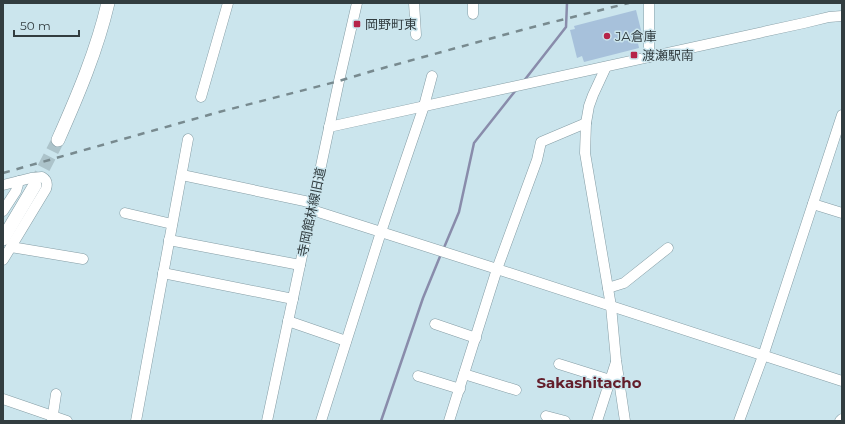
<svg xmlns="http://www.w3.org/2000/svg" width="845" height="424" font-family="Montserrat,'Noto Sans JP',sans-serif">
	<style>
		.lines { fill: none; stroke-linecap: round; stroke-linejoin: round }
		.stream { stroke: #898cab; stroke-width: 2.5 }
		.building { fill: #a7c1db }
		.major-tunnel { stroke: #acc3ca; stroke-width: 13; stroke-dasharray: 13 6; stroke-linecap: butt }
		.minor-casing { stroke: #859da5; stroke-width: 11 }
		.major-casing { stroke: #859da5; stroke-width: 14 }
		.minor { stroke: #fff; stroke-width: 10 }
		.major { stroke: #fff; stroke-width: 13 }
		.rail { stroke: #788a8f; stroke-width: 2.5; stroke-dasharray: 7 7; stroke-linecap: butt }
		.poi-dot { fill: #b62449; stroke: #cbe5ed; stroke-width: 1.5 }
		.labels { text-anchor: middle; stroke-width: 3; stroke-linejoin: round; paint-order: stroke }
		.poi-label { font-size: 13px; fill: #323d40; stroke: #cbe5ed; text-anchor: start }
		.street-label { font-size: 13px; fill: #323d40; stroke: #cbe5ed }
		.quarter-label { font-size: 15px; font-weight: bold; fill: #631e2b; stroke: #cbe5ed }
	</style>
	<rect width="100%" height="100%" fill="#cbe5ed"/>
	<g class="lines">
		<g class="stream">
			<path d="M 523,82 L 566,27 L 567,3"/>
			<path d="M 443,250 L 459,212 L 474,143 L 516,90"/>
			<path d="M 381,421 L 423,298 L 441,254"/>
		</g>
	</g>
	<path class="building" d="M 636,10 L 642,34 L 642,42 L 638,43 L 639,48 L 584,62 L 582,56 L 577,58 L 570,30 L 575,29 L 574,26 Z"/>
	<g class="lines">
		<path class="major-tunnel" d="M 35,185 L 58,140"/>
		<g class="minor-casing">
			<g id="minor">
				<path d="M 414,3 L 416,35"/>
				<path d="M 473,3 L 473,14"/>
				<path d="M 649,57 L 649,3"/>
				<path d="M 606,67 L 593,95 L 589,106 L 586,123 L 585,153 L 611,306 L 616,360 L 625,421"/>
				<path d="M 201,97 L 228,3"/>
				<path d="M 329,127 L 804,23 L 829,17 L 842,16"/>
				<path d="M 182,175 L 314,203"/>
				<path d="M 3,185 L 19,181"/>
				<path d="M 813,204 L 842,213"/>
				<path d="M 312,210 L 497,269 L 842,381"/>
				<path d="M 3,211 L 16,191 L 19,181 L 31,178 L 42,177 C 47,180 48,183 46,189 L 3,260"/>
				<path d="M 125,213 L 172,224"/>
				<path d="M 169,240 L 300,265"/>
				<path d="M 11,247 L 83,259"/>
				<path d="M 163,273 L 293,299"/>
				<path d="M 608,288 L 624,283 L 668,248"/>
				<path d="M 288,321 L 346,341"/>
				<path d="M 435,324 L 476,338"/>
				<path d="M 559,364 L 610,380"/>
				<path d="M 464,374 L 516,390"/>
				<path d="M 418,376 L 460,389"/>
				<path d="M 3,399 L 67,421"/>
				<path d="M 546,416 L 565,421"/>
				<path d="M 52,421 L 56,394"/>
				<path d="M 136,421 L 188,139"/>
				<path d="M 267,421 L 339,81 L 357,3"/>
				<path d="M 321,421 L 381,232 L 424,106 L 432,76"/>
				<path d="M 449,421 L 497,269 L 537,160 L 541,142 L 586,123"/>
				<path d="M 597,421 L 616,362"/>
				<path d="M 739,421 L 763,356 L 842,115"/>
				<path d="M 840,421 L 842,419"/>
			</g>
		</g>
		<g class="major-casing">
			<g id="major">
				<path d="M 58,140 C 78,95 97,50 108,3"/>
				<path d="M 3,239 L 35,185"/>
			</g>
		</g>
		<use href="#minor" class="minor"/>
		<use href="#major" class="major"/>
		<path class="rail" d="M 3,173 L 219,112 L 339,81 L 376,70 L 529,28 L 629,3"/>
	</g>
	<g class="poi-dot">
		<rect x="353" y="20" width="8" height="8" rx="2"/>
		<circle cx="607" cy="36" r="4"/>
		<rect x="630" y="51" width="8" height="8" rx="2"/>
	</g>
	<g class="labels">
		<g class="poi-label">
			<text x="365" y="29">岡野町東</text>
			<text x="615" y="41">JA倉庫</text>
			<text x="642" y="60">渡瀬駅南</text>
		</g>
		<g class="street-label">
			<text transform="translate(311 212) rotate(-78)" y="5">寺岡館林線旧道</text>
		</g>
		<g class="quarter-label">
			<text x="589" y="388">Sakashitacho</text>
		</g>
	</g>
	<rect width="845" height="424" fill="none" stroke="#323d40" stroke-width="8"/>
	<path d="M14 30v6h65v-6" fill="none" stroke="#323d40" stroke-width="2"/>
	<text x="20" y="30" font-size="12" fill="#323d40" stroke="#cbe5ed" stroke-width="3" paint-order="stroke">50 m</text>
</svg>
